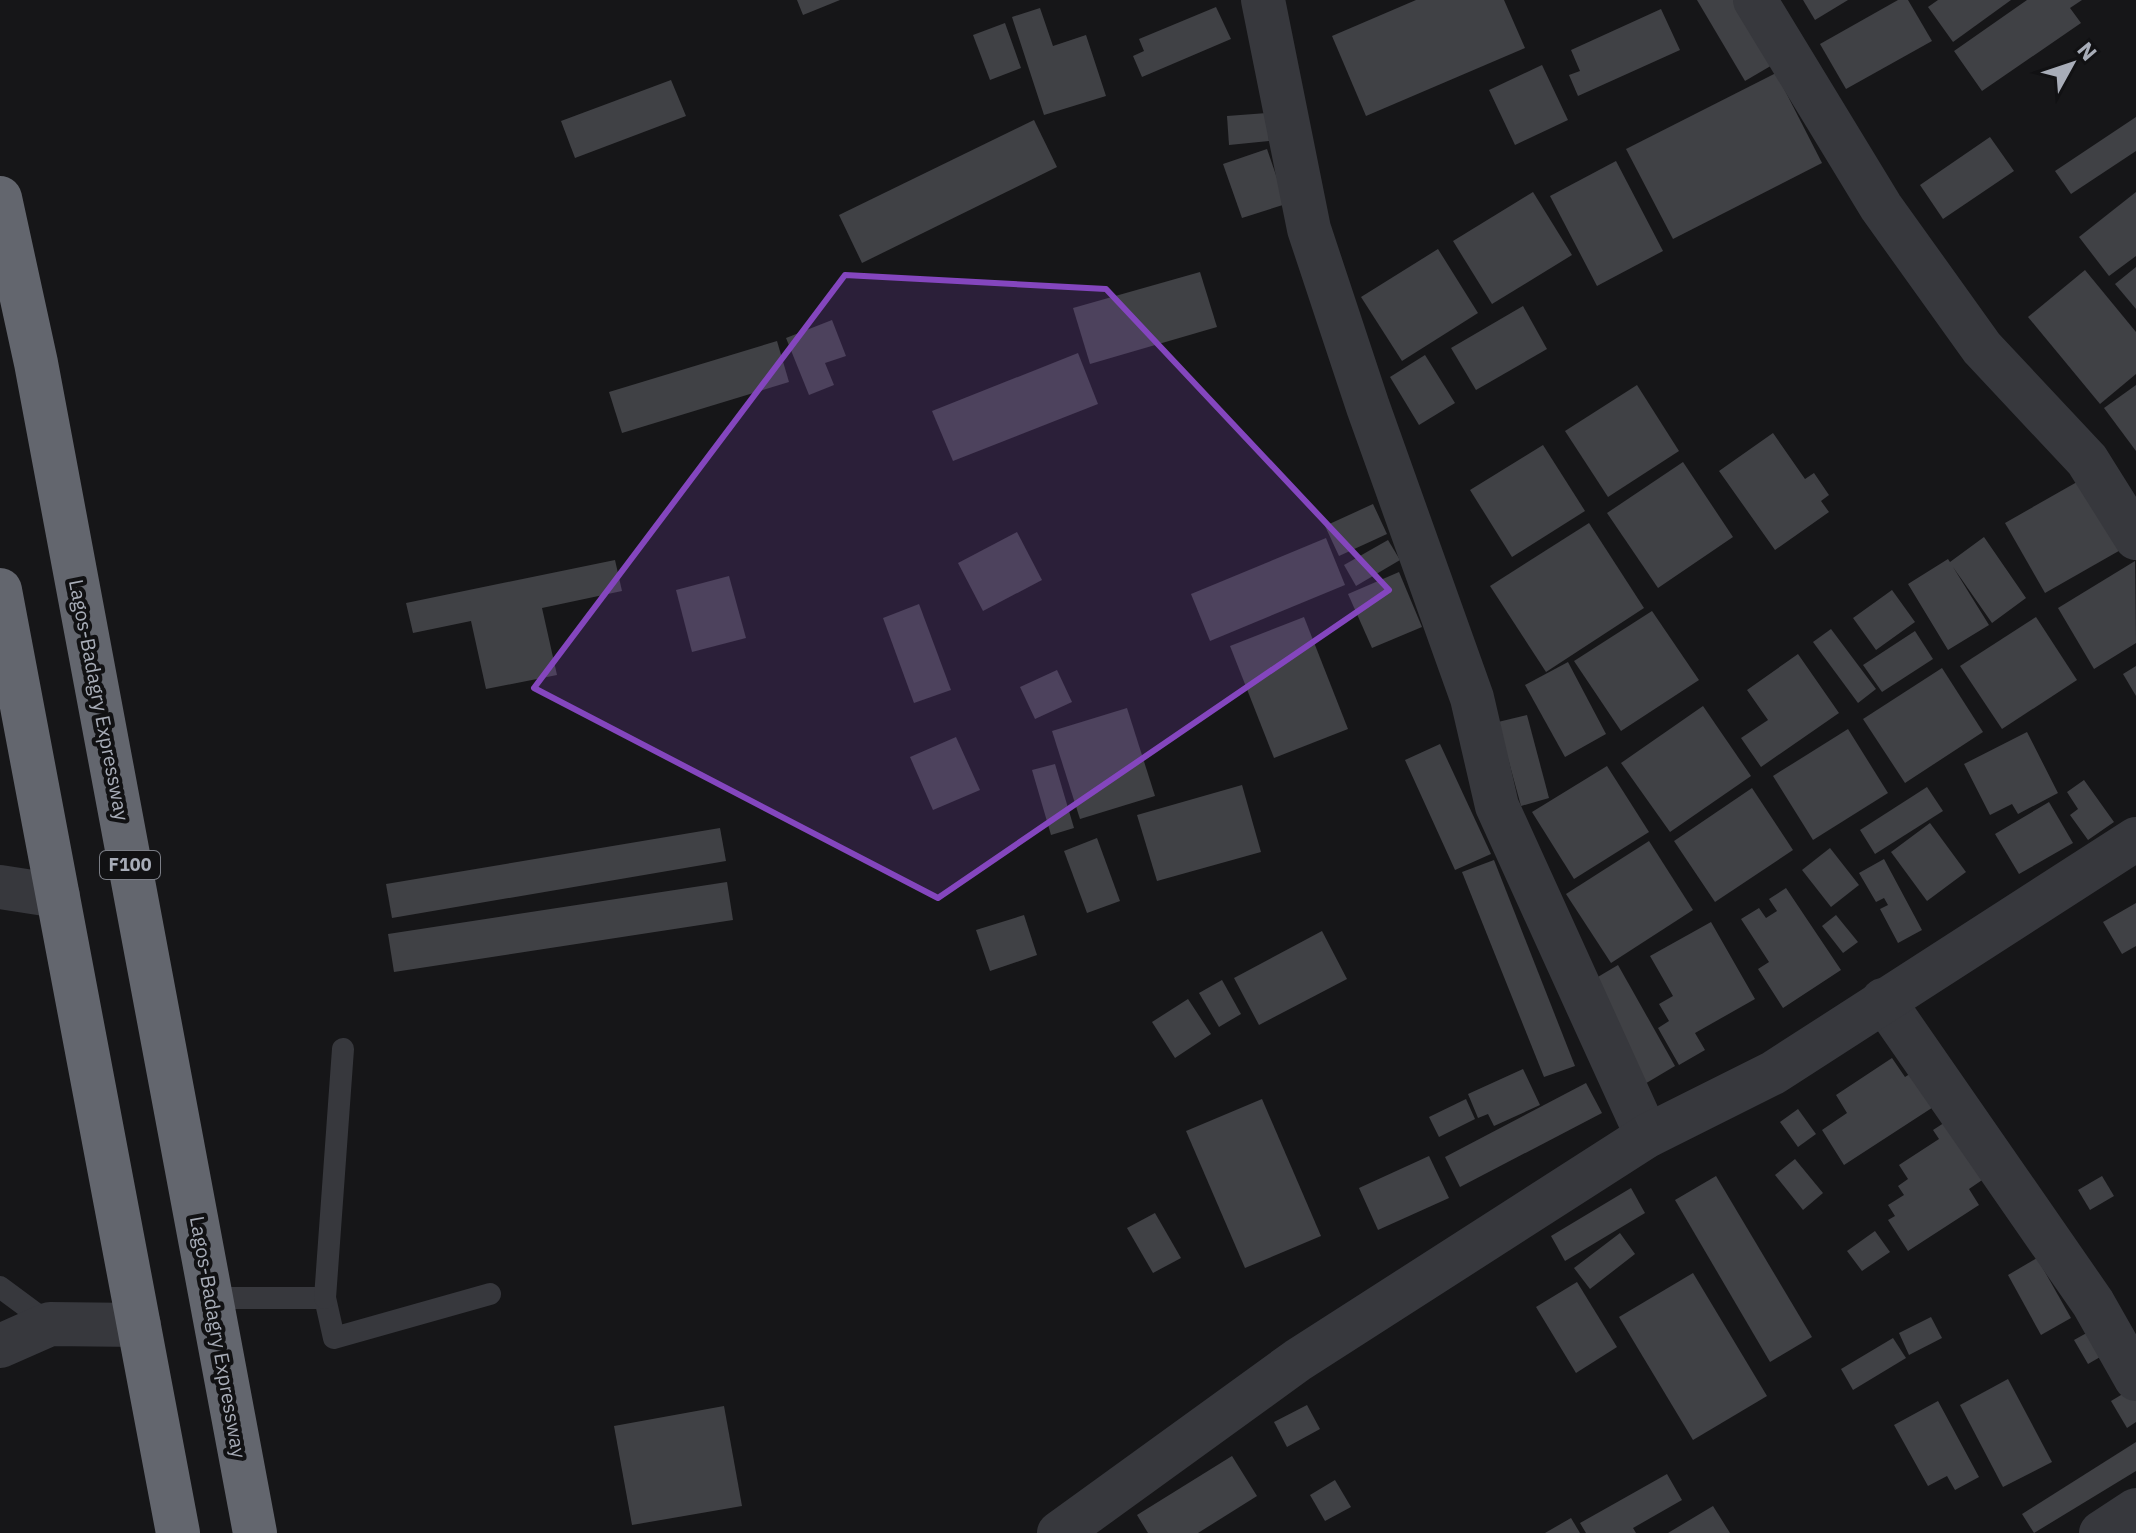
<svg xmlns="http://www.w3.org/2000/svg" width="2136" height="1533" font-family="'IBM Plex Sans',sans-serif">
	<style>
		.building { fill: #404145 }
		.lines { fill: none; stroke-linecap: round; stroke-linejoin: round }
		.lane { stroke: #37383d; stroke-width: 22 }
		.street { stroke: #37383d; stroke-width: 44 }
		.highway { stroke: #63666e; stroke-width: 44 }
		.marked { fill: #8446be; fill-opacity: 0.2; stroke: #8446be; stroke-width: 6; stroke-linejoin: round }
		.labels { text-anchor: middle; stroke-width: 8; stroke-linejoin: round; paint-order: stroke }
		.shield { fill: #111113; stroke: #7b7e86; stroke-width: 2 }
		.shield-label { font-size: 18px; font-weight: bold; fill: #a8adb8 }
		.street-label { font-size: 20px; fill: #a8adb8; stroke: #111113 }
	</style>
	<rect width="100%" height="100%" fill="#161618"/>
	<g class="building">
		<path d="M 797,0 L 840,0 L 803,15 Z"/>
		<path d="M 1416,0 L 1504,0 L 1525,48 L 1366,116 L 1332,36 Z"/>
		<path d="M 1697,0 L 1735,0 L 1774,64 L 1745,81 Z"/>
		<path d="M 1803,0 L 1848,0 L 1815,20 Z"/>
		<path d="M 1898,0 L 1908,0 L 1932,41 L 1846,89 L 1820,44 Z"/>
		<path d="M 1938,0 L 2011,0 L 1953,42 L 1928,7 Z"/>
		<path d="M 2027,0 L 2082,0 L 2070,8 L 2081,23 L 1982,91 L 1954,51 Z"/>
		<path d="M 1216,7 L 1231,39 L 1142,77 L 1133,56 L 1144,51 L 1139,39 Z"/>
		<path d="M 1040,8 L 1053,46 L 1086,35 L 1106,96 L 1044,115 L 1012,17 Z"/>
		<path d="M 1661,9 L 1680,50 L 1578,96 L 1569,75 L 1580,71 L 1571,50 Z"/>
		<path d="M 1005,23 L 1021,68 L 990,80 L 973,35 Z"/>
		<path d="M 1542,65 L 1568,120 L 1515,145 L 1489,90 Z"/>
		<path d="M 1776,73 L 1822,163 L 1673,239 L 1626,149 Z"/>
		<path d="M 671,80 L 686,116 L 575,158 L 561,121 Z"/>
		<path d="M 1267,113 L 1269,141 L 1229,145 L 1227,116 Z"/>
		<path d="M 2136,117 L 2136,151 L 2071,194 L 2055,171 Z"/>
		<path d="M 1034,120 L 1057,167 L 862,263 L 839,215 Z"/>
		<path d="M 1990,137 L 2014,171 L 1943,219 L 1920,185 Z"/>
		<path d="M 1267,149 L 1286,204 L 1242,218 L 1223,164 Z"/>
		<path d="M 1616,161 L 1663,251 L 1597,286 L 1550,196 Z"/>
		<path d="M 1533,192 L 1572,255 L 1492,304 L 1453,241 Z"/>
		<path d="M 2136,192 L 2136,256 L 2109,276 L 2079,237 Z"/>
		<path d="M 1438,249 L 1478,313 L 1402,361 L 1361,297 Z"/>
		<path d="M 2136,267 L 2136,309 L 2115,284 Z"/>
		<path d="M 2085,270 L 2136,332 L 2136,374 L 2100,404 L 2028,317 Z"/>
		<path d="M 1200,272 L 1217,327 L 1090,364 L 1073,308 Z"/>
		<path d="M 1523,306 L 1547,349 L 1476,390 L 1451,348 Z"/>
		<path d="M 832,320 L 846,356 L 825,363 L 834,385 L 809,395 L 786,338 Z"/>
		<path d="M 777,341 L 789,382 L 622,433 L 609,392 Z"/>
		<path d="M 1078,353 L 1098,404 L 953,461 L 932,411 Z"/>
		<path d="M 1425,355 L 1455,403 L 1419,425 L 1390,377 Z"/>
		<path d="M 1637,385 L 1679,451 L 1608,497 L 1565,431 Z"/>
		<path d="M 2136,385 L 2136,451 L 2104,408 Z"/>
		<path d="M 1773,433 L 1805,479 L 1814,473 L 1829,495 L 1821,501 L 1829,512 L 1775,550 L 1719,471 Z"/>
		<path d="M 1543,445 L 1585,511 L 1512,557 L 1470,490 Z"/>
		<path d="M 1683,462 L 1733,537 L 1658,588 L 1607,513 Z"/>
		<path d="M 2084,478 L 2124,548 L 2045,593 L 2005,523 Z"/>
		<path d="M 1373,504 L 1387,534 L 1339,556 L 1325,526 Z"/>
		<path d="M 1589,523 L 1644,608 L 1546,672 L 1490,586 Z"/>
		<path d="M 1017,532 L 1042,580 L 983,611 L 958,563 Z"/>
		<path d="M 1984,537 L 2026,598 L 1992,623 L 1953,567 L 1989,625 L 1948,650 L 1908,584 L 1948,559 L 1950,562 Z"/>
		<path d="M 1326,538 L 1345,585 L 1210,641 L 1191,594 Z"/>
		<path d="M 1388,540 L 1400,560 L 1356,586 L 1344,565 Z"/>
		<path d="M 615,560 L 622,591 L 542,608 L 557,675 L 486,689 L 471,621 L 413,633 L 406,603 Z"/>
		<path d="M 2135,561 L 2136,643 L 2094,669 L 2058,608 Z"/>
		<path d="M 1399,572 L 1422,627 L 1372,648 L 1348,594 Z"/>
		<path d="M 729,576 L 746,638 L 692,652 L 676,590 Z"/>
		<path d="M 1892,590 L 1915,622 L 1876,650 L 1853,618 Z"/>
		<path d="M 919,604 L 951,690 L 914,703 L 883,618 Z"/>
		<path d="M 1652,611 L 1699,680 L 1621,731 L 1574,661 Z"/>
		<path d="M 1304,617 L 1348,729 L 1274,758 L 1230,646 Z"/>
		<path d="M 2036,617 L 2077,680 L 2002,729 L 1960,666 Z"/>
		<path d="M 1831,629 L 1876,689 L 1858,703 L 1813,642 Z"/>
		<path d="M 1915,631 L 1933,659 L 1882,692 L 1863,665 Z"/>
		<path d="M 1798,654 L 1839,713 L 1761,767 L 1741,738 L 1768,720 L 1747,690 Z"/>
		<path d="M 1568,662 L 1606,734 L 1565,757 L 1525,685 Z"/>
		<path d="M 2136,666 L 2136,696 L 2123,674 Z"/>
		<path d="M 1942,668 L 1983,732 L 1905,783 L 1863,719 Z"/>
		<path d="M 1057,670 L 1072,702 L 1035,719 L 1020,687 Z"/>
		<path d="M 1703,706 L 1751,776 L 1670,832 L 1621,763 Z"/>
		<path d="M 1127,708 L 1155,796 L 1080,819 L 1052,731 Z"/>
		<path d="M 1527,715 L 1549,798 L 1521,806 L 1498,722 Z"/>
		<path d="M 1848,729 L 1888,793 L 1813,840 L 1773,776 Z"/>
		<path d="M 2027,732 L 2058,793 L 2018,814 L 2012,804 L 1990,815 L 1964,764 Z"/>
		<path d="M 956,737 L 980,790 L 933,810 L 910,757 Z"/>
		<path d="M 1440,744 L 1491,854 L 1455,870 L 1405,760 Z"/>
		<path d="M 1055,764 L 1074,828 L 1051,835 L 1032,770 Z"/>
		<path d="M 1607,766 L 1649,832 L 1574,879 L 1532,812 Z"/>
		<path d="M 2084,780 L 2114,822 L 2088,840 L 2070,815 L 2078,809 L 2067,792 Z"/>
		<path d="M 1242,785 L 1261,852 L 1157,881 L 1137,815 Z"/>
		<path d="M 1927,787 L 1943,811 L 1875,854 L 1860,830 Z"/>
		<path d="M 1752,788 L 1793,850 L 1715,902 L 1674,841 Z"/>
		<path d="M 2049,802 L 2073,843 L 2019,874 L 1995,834 Z"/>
		<path d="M 1930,823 L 1966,872 L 1927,901 L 1891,852 Z"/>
		<path d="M 720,828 L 726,861 L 392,918 L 386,884 Z"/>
		<path d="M 1097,838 L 1120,901 L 1087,913 L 1064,851 Z"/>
		<path d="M 1649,841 L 1693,910 L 1611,963 L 1566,894 Z"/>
		<path d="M 1830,848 L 1859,885 L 1831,907 L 1802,870 Z"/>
		<path d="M 1884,859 L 1922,930 L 1898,943 L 1880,909 L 1888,905 L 1884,898 L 1876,902 L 1859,873 Z"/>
		<path d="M 1494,860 L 1575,1066 L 1544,1077 L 1462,872 Z"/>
		<path d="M 727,882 L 733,920 L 394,972 L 388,934 Z"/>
		<path d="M 1786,888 L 1841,970 L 1783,1008 L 1758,969 L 1769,962 L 1741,919 L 1759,908 L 1766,918 L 1777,911 L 1769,899 Z"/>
		<path d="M 2136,903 L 2136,946 L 2122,954 L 2103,922 Z"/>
		<path d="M 1024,915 L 1037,955 L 990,971 L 976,930 Z"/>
		<path d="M 1836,915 L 1858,942 L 1843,953 L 1822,926 Z"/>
		<path d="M 1711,922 L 1755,999 L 1695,1033 L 1705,1050 L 1679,1065 L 1658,1028 L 1669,1021 L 1659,1004 L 1673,996 L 1650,956 Z"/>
		<path d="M 1322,931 L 1347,979 L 1259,1025 L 1234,978 Z"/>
		<path d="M 1618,965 L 1675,1066 L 1643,1085 L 1586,984 Z"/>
		<path d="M 1222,980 L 1241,1014 L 1219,1027 L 1199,993 Z"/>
		<path d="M 1188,999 L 1211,1034 L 1175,1058 L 1152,1022 Z"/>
		<path d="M 1892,1058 L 1905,1077 L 1919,1068 L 1941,1102 L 1844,1165 L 1822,1130 L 1847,1113 L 1836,1095 Z"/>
		<path d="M 1523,1069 L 1540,1105 L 1494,1126 L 1488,1114 L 1478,1118 L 1468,1094 Z"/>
		<path d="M 1586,1083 L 1602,1113 L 1460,1187 L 1445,1157 Z"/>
		<path d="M 1262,1099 L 1321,1236 L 1245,1268 L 1186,1131 Z"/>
		<path d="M 1466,1099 L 1475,1119 L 1439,1137 L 1429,1117 Z"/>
		<path d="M 1798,1109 L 1816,1134 L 1798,1147 L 1780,1122 Z"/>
		<path d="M 1950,1119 L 1988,1176 L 1969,1189 L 1979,1205 L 1908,1251 L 1888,1220 L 1895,1216 L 1888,1205 L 1904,1195 L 1898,1186 L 1908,1179 L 1899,1165 L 1939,1139 L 1933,1130 Z"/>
		<path d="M 1429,1156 L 1449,1198 L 1378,1230 L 1359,1188 Z"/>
		<path d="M 1795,1159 L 1823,1193 L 1803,1210 L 1775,1175 Z"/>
		<path d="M 1716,1176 L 1812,1337 L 1770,1362 L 1675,1200 Z"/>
		<path d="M 2102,1176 L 2114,1196 L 2090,1210 L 2078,1190 Z"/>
		<path d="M 1631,1188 L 1645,1213 L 1565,1261 L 1551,1236 Z"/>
		<path d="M 1155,1213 L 1181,1258 L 1153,1273 L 1127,1228 Z"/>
		<path d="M 1875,1231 L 1890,1252 L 1862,1271 L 1847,1251 Z"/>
		<path d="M 1620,1233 L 1635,1254 L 1590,1289 L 1574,1268 Z"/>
		<path d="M 2037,1258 L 2071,1318 L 2041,1335 L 2008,1275 Z"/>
		<path d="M 1693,1273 L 1767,1396 L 1693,1440 L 1619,1317 Z"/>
		<path d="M 1577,1282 L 1617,1347 L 1576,1373 L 1536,1307 Z"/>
		<path d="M 1931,1317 L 1942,1338 L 1909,1355 L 1899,1333 Z"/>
		<path d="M 2101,1325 L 2114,1349 L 2088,1364 L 2074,1340 Z"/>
		<path d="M 1893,1338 L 1906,1358 L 1853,1390 L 1841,1369 Z"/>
		<path d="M 2008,1379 L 2052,1462 L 2003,1487 L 1960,1405 Z"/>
		<path d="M 2136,1386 L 2136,1422 L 2127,1428 L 2111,1401 Z"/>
		<path d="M 1938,1401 L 1979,1477 L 1955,1490 L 1947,1476 L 1928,1486 L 1894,1425 Z"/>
		<path d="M 1307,1405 L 1320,1429 L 1287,1447 L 1274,1422 Z"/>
		<path d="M 724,1406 L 742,1506 L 632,1525 L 614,1426 Z"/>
		<path d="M 2136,1442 L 2136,1471 L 2034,1533 L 2022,1514 Z"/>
		<path d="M 1232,1456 L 1257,1496 L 1198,1533 L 1148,1533 L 1137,1515 Z"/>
		<path d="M 1667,1474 L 1682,1500 L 1633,1528 L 1636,1533 L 1586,1533 L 1580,1523 Z"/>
		<path d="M 1335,1480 L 1351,1507 L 1325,1521 L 1310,1495 Z"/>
		<path d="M 1713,1506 L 1730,1533 L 1668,1533 Z"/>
		<path d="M 1571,1518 L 1580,1533 L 1545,1533 Z"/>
	</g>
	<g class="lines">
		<g class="lane">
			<path d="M 0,1287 L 50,1324"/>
			<path d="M 212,1298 L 325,1298 L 334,1338 L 490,1294"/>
			<path d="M 325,1298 L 343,1049"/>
		</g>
		<g class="street">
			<path d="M 1263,0 L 1309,229 L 1368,407 L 1472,698 L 1497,806 L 1647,1136"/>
			<path d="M 1755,0 L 1881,207 L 1982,348 L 2087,460 L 2136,538"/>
			<path d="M 0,887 L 58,896"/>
			<path d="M 1883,1000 L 2093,1303 L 2136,1379"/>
			<path d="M 0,1346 L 50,1324 L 139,1325"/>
			<path d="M 1059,1533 L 1298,1360 L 1647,1136 L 1773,1073 L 2136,839"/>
			<path d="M 2101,1533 L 2136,1510"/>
		</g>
		<g class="highway">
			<path d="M 0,198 L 36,363 L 255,1533"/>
			<path d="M 0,590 L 178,1533"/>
		</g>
	</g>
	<path class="marked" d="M 845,275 L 1106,289 L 1389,590 L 938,898 L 534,688 Z"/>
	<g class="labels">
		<rect class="shield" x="100" y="851" width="60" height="28" rx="6"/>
		<g class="shield-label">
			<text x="130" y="871">F100</text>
		</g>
		<g class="street-label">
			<text transform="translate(99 700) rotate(79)" y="7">Lagos-Badagry Expressway</text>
			<text transform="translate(218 1337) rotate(80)" y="7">Lagos-Badagry Expressway</text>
		</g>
	</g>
	<g transform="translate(2072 64) rotate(50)" stroke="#111113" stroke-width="6" paint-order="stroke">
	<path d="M0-6L14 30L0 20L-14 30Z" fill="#a8adb8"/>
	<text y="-12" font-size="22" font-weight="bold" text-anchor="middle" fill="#a8adb8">N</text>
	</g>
</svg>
